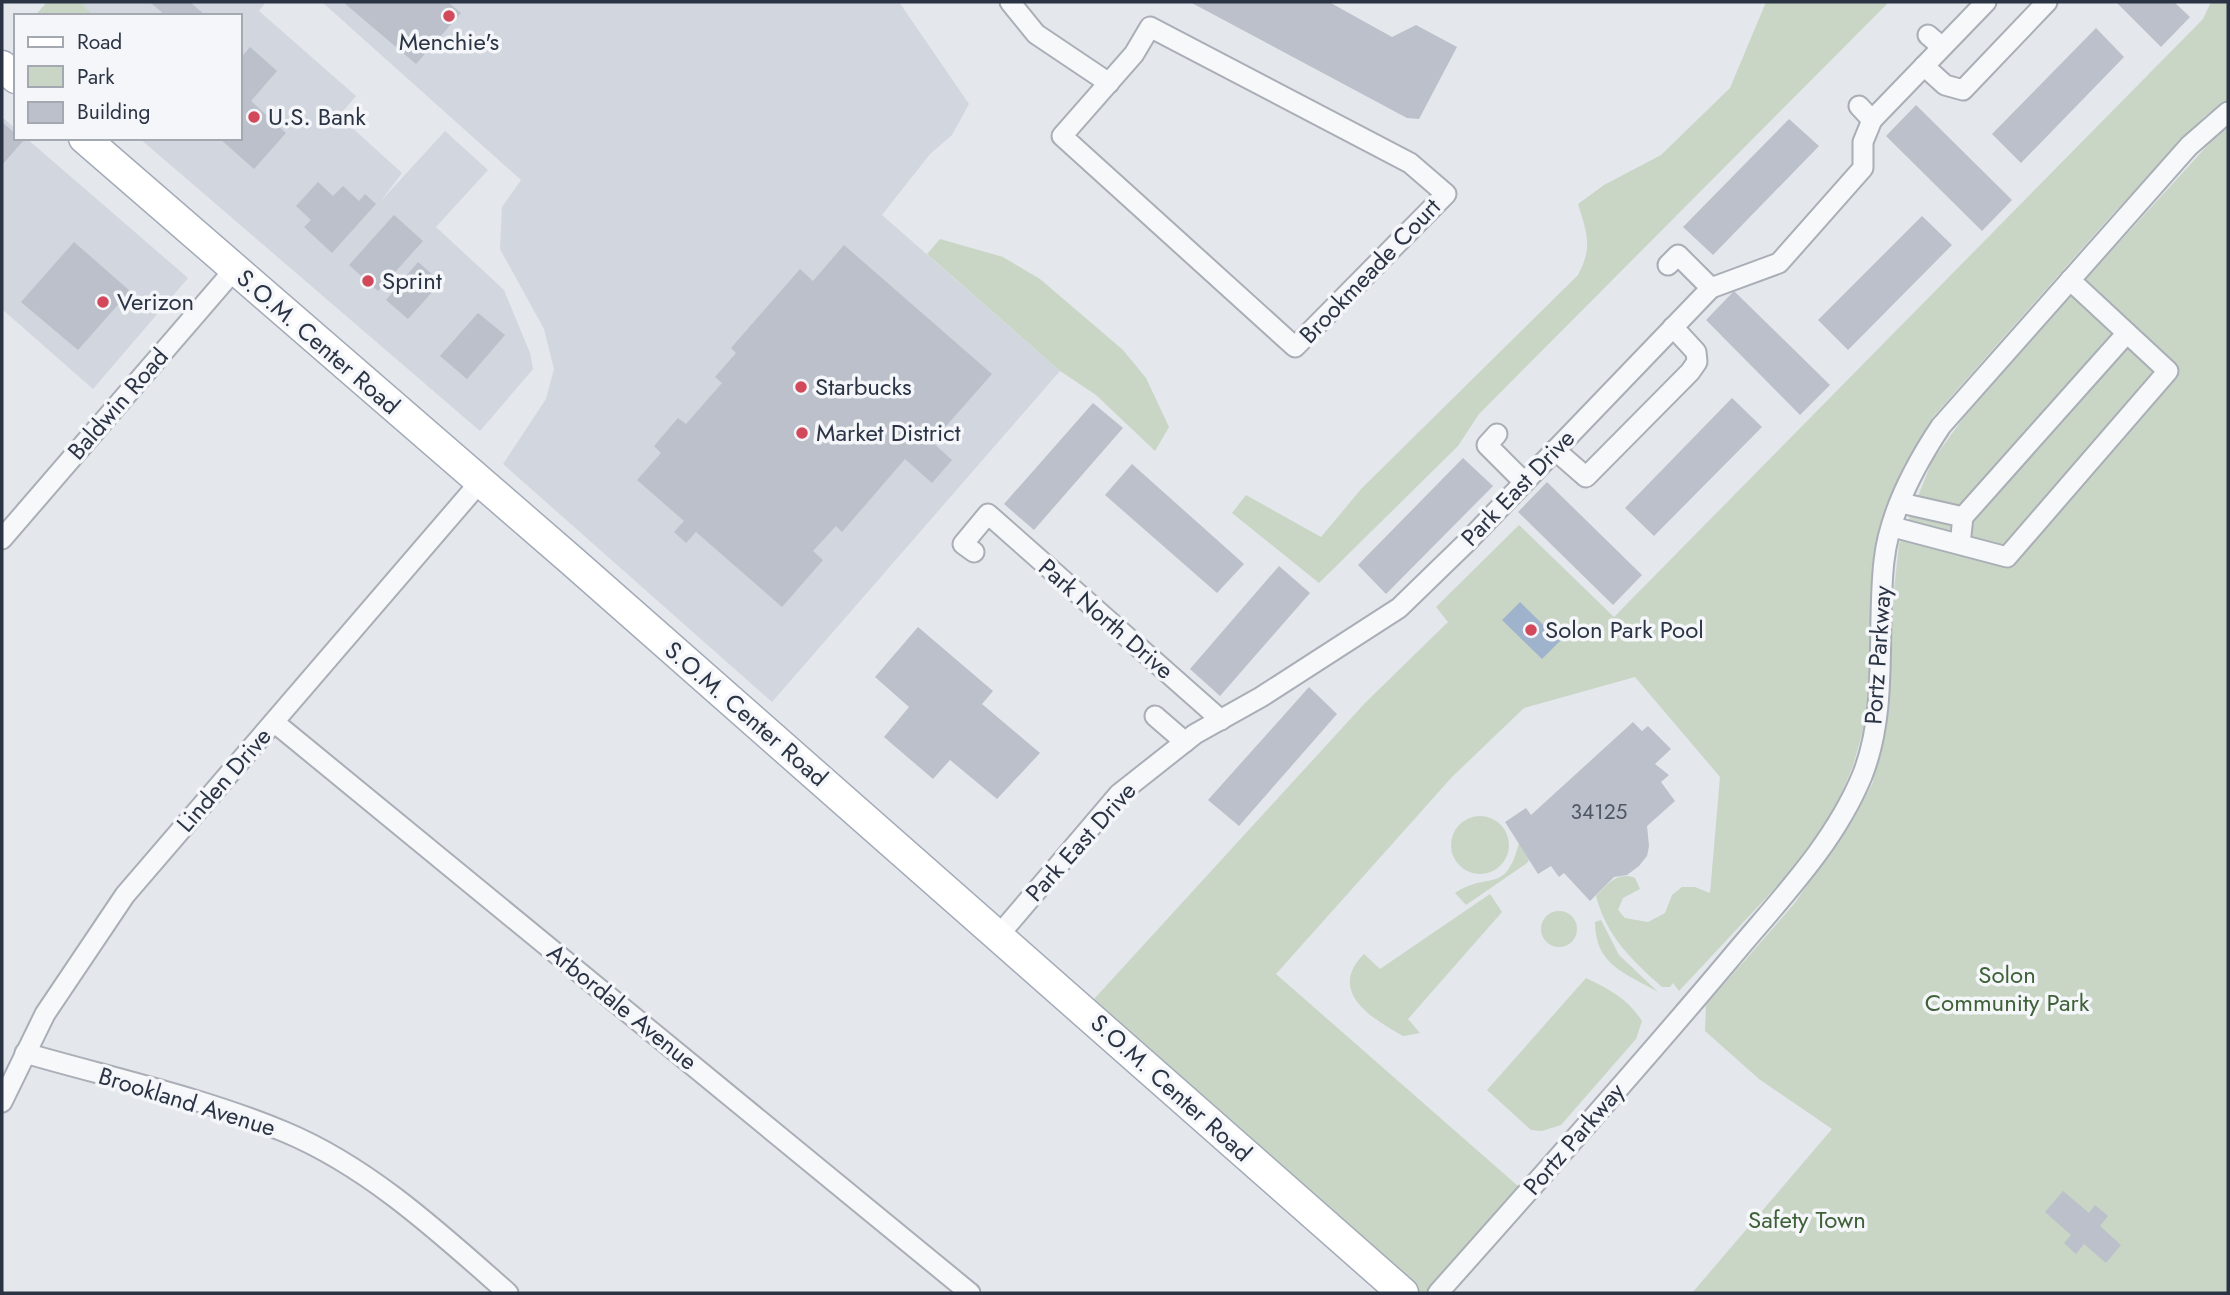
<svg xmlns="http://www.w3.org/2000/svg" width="2230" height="1295" font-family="Jost,sans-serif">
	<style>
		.built { fill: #d2d6de }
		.green { fill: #c9d6c5 }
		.water { fill: #9fb4cc }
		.building { fill: #bbc0ca }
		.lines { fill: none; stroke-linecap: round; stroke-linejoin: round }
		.minor-casing { stroke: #a9aeb7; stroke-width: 23 }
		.primary-casing { stroke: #a3abb8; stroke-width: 33 }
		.minor { stroke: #f7f8fa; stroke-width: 19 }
		.primary { stroke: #fff; stroke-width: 30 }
		.poi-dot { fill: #d1495b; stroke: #f4f6f9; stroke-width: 2.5 }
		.labels { text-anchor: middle; stroke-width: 7; stroke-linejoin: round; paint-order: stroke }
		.number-label { font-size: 21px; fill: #4f5766 }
		.poi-label { font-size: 24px; fill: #2b3445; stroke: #f4f6f9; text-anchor: start }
		.street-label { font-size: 24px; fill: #2b3445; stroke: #f4f6f9 }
		.park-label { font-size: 24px; fill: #3f6138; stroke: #f4f6f9 }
	</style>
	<rect width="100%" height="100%" fill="#e4e7ec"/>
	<g class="built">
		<path d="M 47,2 L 266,2 L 259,11 L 356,96 L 339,116 L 402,173 L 380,202 L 445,131 L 488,170 L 436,227 L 504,290 L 530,353 L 533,369 L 480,431 L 139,138 L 240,138 L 240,16 L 35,16 Z"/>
		<path d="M 322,2 L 899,2 L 969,104 L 952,135 L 930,154 L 882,215 L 1060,371 L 772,702 L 503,464 L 546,399 L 554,369 L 544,329 L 500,249 L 502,207 L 521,180 Z"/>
		<path d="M 2,117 L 16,129 L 16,138 L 26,138 L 188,278 L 93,389 L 2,309 Z"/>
	</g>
	<g class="green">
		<path d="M 47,2 L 85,2 L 83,6 L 95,16 L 35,16 Z"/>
		<path d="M 1766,2 L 1889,2 L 1479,414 L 1458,446 L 1319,583 L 1232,513 L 1246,495 L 1321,537 L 1362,488 L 1578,275 C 1593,247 1587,233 1578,204 L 1604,185 L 1661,155 L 1730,88 Z"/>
		<path d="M 2211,2 L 2228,2 L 2228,101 L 2205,116 L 2110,217 L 1933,417 L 1904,465 L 1884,518 L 1871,580 L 1871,675 L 1864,727 L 1853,766 L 1836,806 L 1809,852 L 1679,991 L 1673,983 L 1670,987 L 1662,987 C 1631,959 1607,937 1596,896 C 1608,884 1617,871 1635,878 L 1640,889 L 1623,898 L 1618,910 L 1625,918 L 1648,922 L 1665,913 L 1672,895 L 1682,887 L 1695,887 L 1710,893 L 1720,777 L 1635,677 L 1524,708 L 1452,777 L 1276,974 L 1526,1193 L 1438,1293 L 1403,1293 L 1084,1010 L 1365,703 L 1448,622 L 1436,607 L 1519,525 L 1614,617 L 2203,19 Z"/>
		<path d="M 2228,127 L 2228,1293 L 1692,1293 L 1832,1129 L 1759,1079 L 1705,1031 L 1706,1005 L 1794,904 L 1853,820 L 1873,782 L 1899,544 L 1932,461 L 1980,395 L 2217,135 Z"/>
		<path d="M 940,239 L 1003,257 L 1040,279 L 1123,350 L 1146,378 L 1169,427 L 1155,451 L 1096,395 L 1060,371 L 927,254 Z"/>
		<circle cx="1480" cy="845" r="29"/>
		<path d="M 1519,843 L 1529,860 L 1527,863 L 1466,905 L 1455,893 C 1490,870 1505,896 1519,843 Z"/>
		<path d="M 1490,894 L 1502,912 L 1408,1019 L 1420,1033 L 1403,1036 C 1373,1019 1326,992 1364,954 L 1380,969 Z"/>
		<circle cx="1559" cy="929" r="18"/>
		<path d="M 1601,920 L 1619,955 L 1658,992 C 1625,973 1595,965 1595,922 Z"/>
		<path d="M 1586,978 C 1609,989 1628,999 1642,1021 L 1636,1039 L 1561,1125 L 1542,1131 L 1531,1130 L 1487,1090 Z"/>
	</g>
	<path class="water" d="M 1520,602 L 1560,641 L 1542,659 L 1502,620 Z"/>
	<g class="building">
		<path d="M 150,2 L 190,2 L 206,16 L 166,16 Z"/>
		<path d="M 343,2 L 448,2 L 461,13 L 416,64 Z"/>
		<path d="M 1190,2 L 1329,2 L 1392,37 L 1416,25 L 1457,47 L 1419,119 L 1407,118 Z"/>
		<path d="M 2116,2 L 2174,2 L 2190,17 L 2161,47 Z"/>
		<path d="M 2096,28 L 2124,57 L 2021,163 L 1992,134 Z"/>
		<path d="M 250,47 L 277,71 L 251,101 L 286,133 L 254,169 L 219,138 L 240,138 L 240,59 Z"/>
		<path d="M 1916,105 L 2012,200 L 1982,231 L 1886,136 Z"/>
		<path d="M 1789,119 L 1819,146 L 1713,255 L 1683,227 Z"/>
		<path d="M 2,122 L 16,134 L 16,138 L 23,141 L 2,165 Z"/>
		<path d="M 318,182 L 333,196 L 343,186 L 359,201 L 365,194 L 376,204 L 332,253 L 304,227 L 311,220 L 296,206 Z"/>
		<path d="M 394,215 L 423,241 L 378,291 L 349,265 Z"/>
		<path d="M 1922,216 L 1952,245 L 1848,350 L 1818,320 Z"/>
		<path d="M 74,242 L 130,291 L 78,350 L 21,302 Z"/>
		<path d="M 844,245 L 992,374 L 932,442 L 952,460 L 932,483 L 905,459 L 842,532 L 836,526 L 813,551 L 823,560 L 782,607 L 696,532 L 686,543 L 674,532 L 684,521 L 637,480 L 661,453 L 654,446 L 678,418 L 686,424 L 722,383 L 715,377 L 736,353 L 731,348 L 800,269 L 813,281 Z"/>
		<path d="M 418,262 L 441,282 L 408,319 L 386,300 Z"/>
		<path d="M 1734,291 L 1830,385 L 1800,415 L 1706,320 Z"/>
		<path d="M 478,313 L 505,335 L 467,379 L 440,356 Z"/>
		<path d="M 1732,398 L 1762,427 L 1654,536 L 1625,508 Z"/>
		<path d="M 1093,403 L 1123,428 L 1034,530 L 1004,504 Z"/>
		<path d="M 1463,458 L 1493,486 L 1386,594 L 1358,565 Z"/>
		<path d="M 1132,464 L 1244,564 L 1217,593 L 1105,495 Z"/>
		<path d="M 1547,482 L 1642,575 L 1613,605 L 1518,512 Z"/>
		<path d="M 1279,566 L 1310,593 L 1220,696 L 1190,669 Z"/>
		<path d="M 918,627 L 993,691 L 982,704 L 1040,753 L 997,799 L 950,760 L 933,779 L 884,737 L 909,707 L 875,677 Z"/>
		<path d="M 1309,687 L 1337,714 L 1239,826 L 1208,800 Z"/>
		<path d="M 1633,722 L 1642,731 L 1648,726 L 1671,749 L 1655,764 L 1669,775 L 1661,782 L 1675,801 L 1647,826 L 1649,846 L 1647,856 L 1639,866 L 1627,875 L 1614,877 L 1590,901 L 1564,873 L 1559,877 L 1551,866 L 1538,874 L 1505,822 L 1526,808 L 1531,815 Z"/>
		<path d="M 2063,1191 L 2089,1213 L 2095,1205 L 2108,1216 L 2100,1226 L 2121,1245 L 2106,1263 L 2084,1244 L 2076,1254 L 2064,1243 L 2071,1235 L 2045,1212 Z"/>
	</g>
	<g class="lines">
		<g class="minor-casing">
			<g id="minor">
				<path d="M 1010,2 L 1036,34 L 1109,83"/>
				<path d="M 1150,27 L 1410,163 L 1446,194 L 1295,347 L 1062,136 L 1134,54 Z"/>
				<path d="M 1928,35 L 1942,47"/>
				<path d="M 1924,66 L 1945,85 L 1963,90 L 2047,2"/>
				<path d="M 1859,106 L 1872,120"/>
				<path d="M 1668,265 L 1678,255 L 1711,288"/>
				<path d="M 1497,434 L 1487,445 L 1524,482"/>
				<path d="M 1555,450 L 1586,477 L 1690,372 L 1697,362 L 1696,352 L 1673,327"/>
				<path d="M 1901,503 L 1963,517"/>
				<path d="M 1893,527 L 2007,557 L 2168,371 L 2070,280"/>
				<path d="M 2,539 L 234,270"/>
				<path d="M 1960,544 L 1963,517 L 2127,333"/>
				<path d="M 974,552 L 963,544 L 988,514 L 1221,720"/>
				<path d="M 1155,716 L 1185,742"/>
				<path d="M 274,722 L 970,1293"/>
				<path d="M 999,935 L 1119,794 L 1195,734 L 1261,697 L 1399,608 L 1466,543 L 1711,288 L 1779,263 L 1863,168 L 1863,142 L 1872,120 L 1986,2"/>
				<path d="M 25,1053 C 112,1078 201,1097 285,1132 C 369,1167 440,1233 508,1293"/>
				<path d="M 2,1102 L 45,1014 L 125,895 L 480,482"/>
				<path d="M 1438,1293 C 1536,1183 1635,1072 1730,959 C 1778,901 1833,846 1862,776 C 1889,709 1876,631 1884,561 C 1889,514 1915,465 1941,426 L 2189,146 L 2228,112"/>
			</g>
		</g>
		<g class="primary-casing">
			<g id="primary">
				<path d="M 2,66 L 16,78"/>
				<path d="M 84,138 L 571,560 L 1403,1293"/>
			</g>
		</g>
		<use href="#minor" class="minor"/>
		<use href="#primary" class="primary"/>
	</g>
	<g class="poi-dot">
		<circle cx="449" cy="16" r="7"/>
		<circle cx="254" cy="117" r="7"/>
		<circle cx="368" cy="281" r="7"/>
		<circle cx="103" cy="302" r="7"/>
		<circle cx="801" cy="387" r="7"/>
		<circle cx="802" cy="433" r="7"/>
		<circle cx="1531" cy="630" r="7"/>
	</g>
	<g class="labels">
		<g class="number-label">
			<text x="1599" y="819">34125</text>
		</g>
		<g class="poi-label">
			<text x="449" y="50" text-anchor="middle">Menchie's</text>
			<text x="268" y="125">U.S. Bank</text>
			<text x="382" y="289">Sprint</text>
			<text x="117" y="310">Verizon</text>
			<text x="815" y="395">Starbucks</text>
			<text x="816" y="441">Market District</text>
			<text x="1545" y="638">Solon Park Pool</text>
		</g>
		<g class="street-label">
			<text transform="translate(1370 271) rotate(-46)" y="8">Brookmeade Court</text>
			<text transform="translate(318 342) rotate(41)" y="8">S.O.M. Center Road</text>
			<text transform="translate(118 404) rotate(-49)" y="8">Baldwin Road</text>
			<text transform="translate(1518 488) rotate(-46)" y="8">Park East Drive</text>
			<text transform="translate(1106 619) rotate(41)" y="8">Park North Drive</text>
			<text transform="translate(1878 655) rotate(-86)" y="8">Portz Parkway</text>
			<text transform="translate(746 714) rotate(41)" y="8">S.O.M. Center Road</text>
			<text transform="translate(224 780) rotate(-49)" y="8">Linden Drive</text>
			<text transform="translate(1081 842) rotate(-48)" y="8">Park East Drive</text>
			<text transform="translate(622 1007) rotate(39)" y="8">Arbordale Avenue</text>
			<text transform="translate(1171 1088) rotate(42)" y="8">S.O.M. Center Road</text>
			<text transform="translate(187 1102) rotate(17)" y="8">Brookland Avenue</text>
			<text transform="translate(1574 1139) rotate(-49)" y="8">Portz Parkway</text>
		</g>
		<g class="park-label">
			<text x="2007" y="983">Solon<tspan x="2007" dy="28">Community Park</tspan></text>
			<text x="1807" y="1228">Safety Town</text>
		</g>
	</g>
	<rect width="2230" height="1295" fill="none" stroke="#2b3445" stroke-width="7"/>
	<rect x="14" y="14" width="228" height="126" fill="#f4f6f9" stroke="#a4a8b1" stroke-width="2"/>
	<rect x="28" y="37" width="35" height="10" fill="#ffffff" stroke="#a4a8b1" stroke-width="2"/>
	<text x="77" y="49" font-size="21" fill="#2b3445">Road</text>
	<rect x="28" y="66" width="35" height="21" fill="#c9d6c5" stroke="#a4a8b1" stroke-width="2"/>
	<text x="77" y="84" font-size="21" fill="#2b3445">Park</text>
	<rect x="28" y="102" width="35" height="21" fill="#bbc0ca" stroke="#a4a8b1" stroke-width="2"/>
	<text x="77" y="119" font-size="21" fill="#2b3445">Building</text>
</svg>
